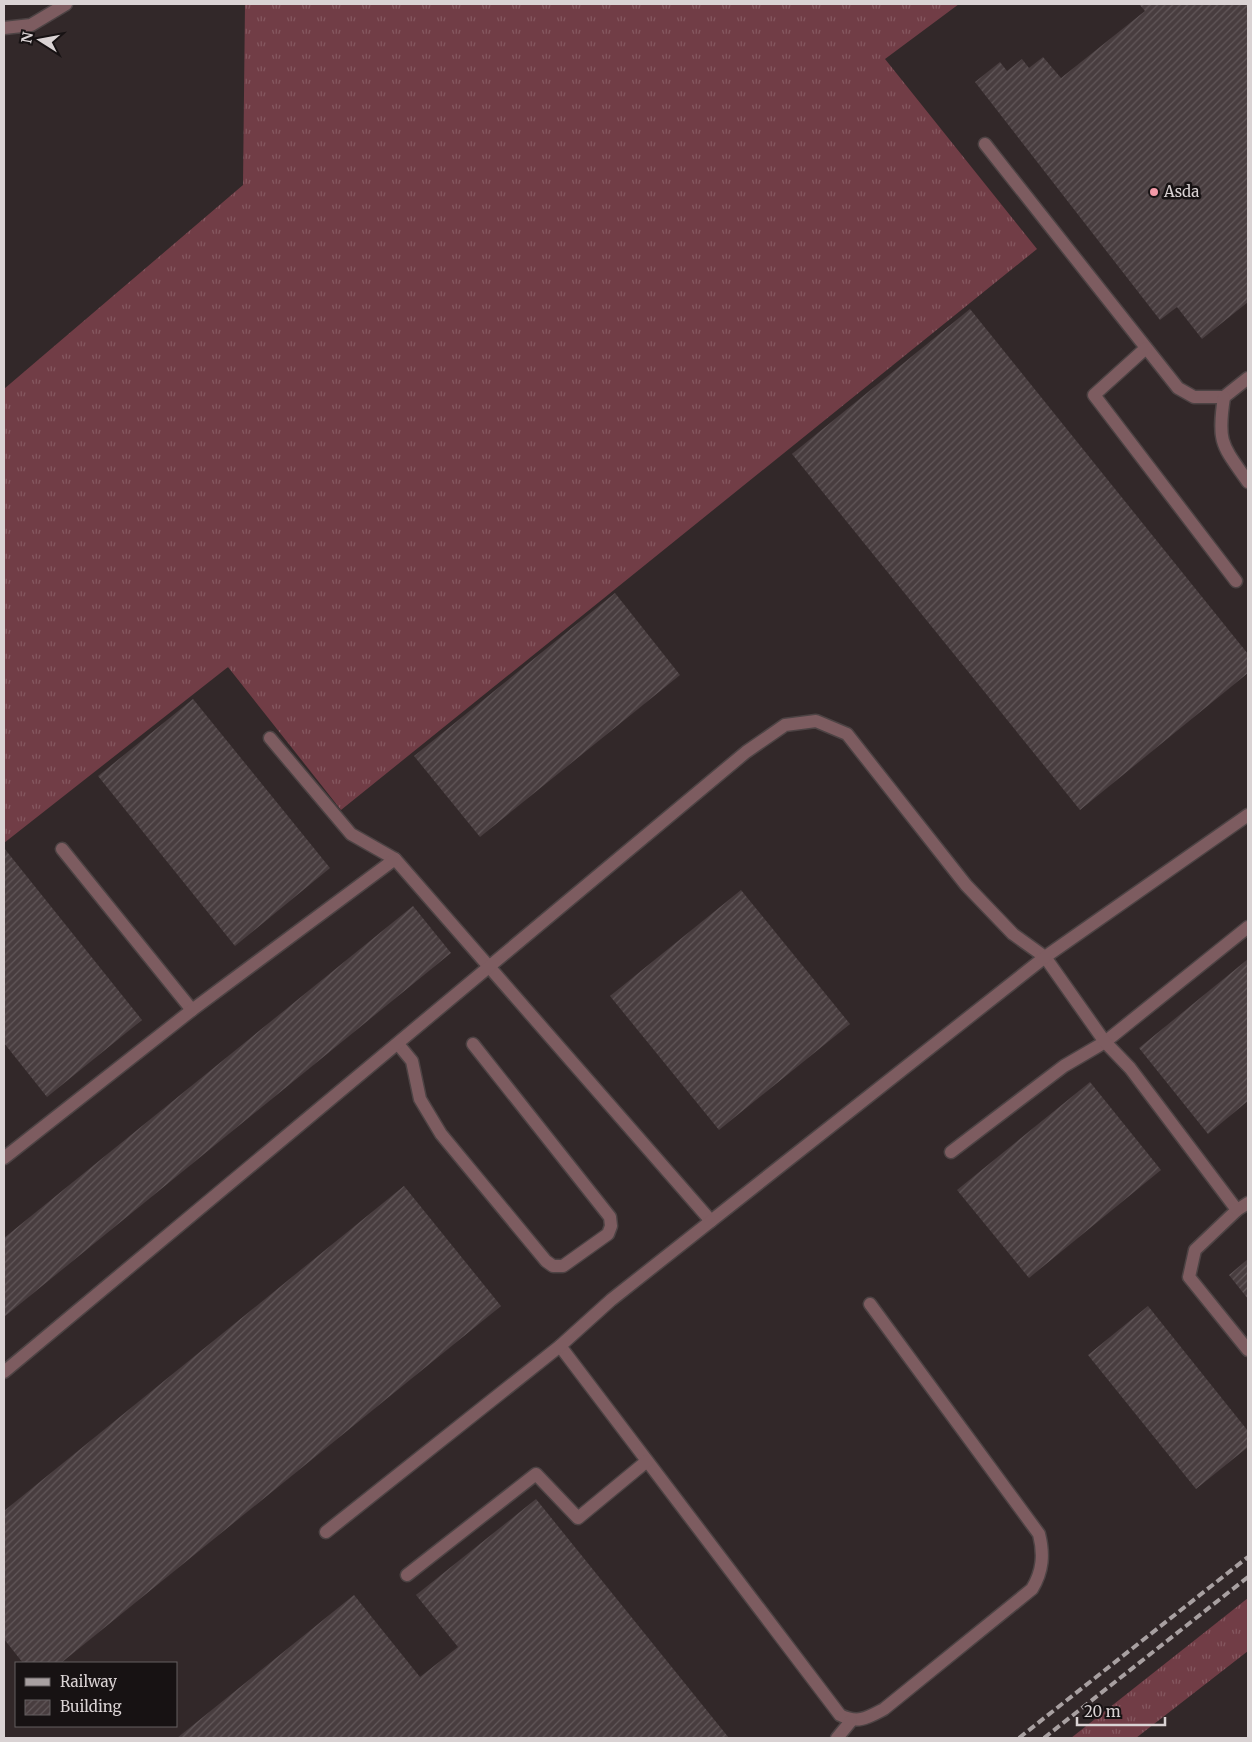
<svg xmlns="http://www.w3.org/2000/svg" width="1252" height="1742" font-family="Merriweather,serif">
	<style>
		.grass { fill: url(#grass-tufts) }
		.building { fill: url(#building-hatch) }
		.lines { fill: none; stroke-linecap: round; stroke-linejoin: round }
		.lane-casing { stroke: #4d4344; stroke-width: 15 }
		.lane { stroke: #7d5c60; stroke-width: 12 }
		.rail { stroke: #a8a0a1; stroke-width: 4; stroke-dasharray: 8 4; stroke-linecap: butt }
		.poi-dot { fill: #f39aa8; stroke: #171213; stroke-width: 2 }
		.labels { text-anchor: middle; stroke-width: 5; stroke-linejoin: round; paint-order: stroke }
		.poi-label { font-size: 15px; fill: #dad3d4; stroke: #171213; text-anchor: start }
	</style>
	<defs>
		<pattern id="grass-tufts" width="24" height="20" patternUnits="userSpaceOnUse" patternTransform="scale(1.25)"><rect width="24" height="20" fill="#713d46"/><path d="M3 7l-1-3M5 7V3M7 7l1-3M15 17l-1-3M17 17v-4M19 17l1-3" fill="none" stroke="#855860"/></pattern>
		<pattern id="building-hatch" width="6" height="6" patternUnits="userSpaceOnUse" patternTransform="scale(1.25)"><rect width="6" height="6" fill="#483d3f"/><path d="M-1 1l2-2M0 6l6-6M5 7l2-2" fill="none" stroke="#62585a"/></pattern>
	</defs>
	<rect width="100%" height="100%" fill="#322829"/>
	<g class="grass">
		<path d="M 245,4 L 959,4 L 885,59 L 1037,249 L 341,810 L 228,667 L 4,843 L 4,389 L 243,185 Z"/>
		<path d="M 1248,1598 L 1248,1651 L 1136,1738 L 1071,1738 Z"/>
	</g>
	<g class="building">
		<path d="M 1139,4 L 1248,4 L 1248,302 L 1202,339 L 1177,307 L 1160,320 L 975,82 L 1000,62 L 1007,71 L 1022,59 L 1029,68 L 1043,57 L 1061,78 L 1145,11 Z"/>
		<path d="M 970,309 L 1248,654 L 1248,673 L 1080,810 L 792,454 Z"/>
		<path d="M 615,593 L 680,675 L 480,837 L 414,756 Z"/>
		<path d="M 193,699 L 330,868 L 235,946 L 98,776 Z"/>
		<path d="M 4,848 L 142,1020 L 47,1097 L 4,1043 Z"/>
		<path d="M 741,890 L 850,1024 L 719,1130 L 610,996 Z"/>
		<path d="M 413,906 L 451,953 L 4,1317 L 4,1238 Z"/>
		<path d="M 1248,959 L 1248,1101 L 1208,1134 L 1139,1048 Z"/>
		<path d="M 1090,1082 L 1161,1170 L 1029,1278 L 957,1190 Z"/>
		<path d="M 404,1186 L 501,1306 L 61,1663 L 23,1663 L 4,1639 L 4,1511 Z"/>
		<path d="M 1248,1259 L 1248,1299 L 1229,1275 Z"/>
		<path d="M 1148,1306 L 1248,1431 L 1248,1447 L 1196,1489 L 1088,1355 Z"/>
		<path d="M 536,1499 L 729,1738 L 177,1738 L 354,1595 L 420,1677 L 458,1647 L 416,1595 Z"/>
	</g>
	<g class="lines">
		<g class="lane-casing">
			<g id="lane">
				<path d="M 4,28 L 31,25 L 66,4"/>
				<path d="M 985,144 L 1178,388 L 1194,397 L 1224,397 L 1248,378"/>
				<path d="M 1146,348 L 1094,395 L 1236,581"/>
				<path d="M 1224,397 C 1217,443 1222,445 1248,482"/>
				<path d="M 270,738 L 351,834 L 395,859"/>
				<path d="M 62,849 L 192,1010"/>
				<path d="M 398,1044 L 412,1061 L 420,1099 L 441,1134 L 546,1261 L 553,1266 L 563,1266 L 608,1234 L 611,1226 L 610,1217 L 473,1044"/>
				<path d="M 951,1152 L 1064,1066 L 1105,1042 L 1248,927"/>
				<path d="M 4,1158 L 192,1010 L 395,859 L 711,1221"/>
				<path d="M 1248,1203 L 1237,1210 L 1195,1250 L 1189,1277 L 1248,1350"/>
				<path d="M 560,1346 L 840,1715 C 858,1724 867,1718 884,1709 L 1032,1589 C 1043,1571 1044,1554 1039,1534 L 870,1304"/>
				<path d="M 4,1372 L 746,752 L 785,725 L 816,721 L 847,734 L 966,885 L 1013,934 L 1045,957 L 1105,1042 L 1130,1068 L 1237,1210"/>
				<path d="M 326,1532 L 560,1346 L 611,1300 L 1045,957 L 1248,815"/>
				<path d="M 407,1575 L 536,1474 L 578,1518 L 647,1461"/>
				<path d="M 837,1738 L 851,1721"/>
			</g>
		</g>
		<use href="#lane" class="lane"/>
		<g class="rail">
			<path d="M 1019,1738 L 1248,1557"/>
			<path d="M 1044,1738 L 1248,1577"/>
		</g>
	</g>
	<circle class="poi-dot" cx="1154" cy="192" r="5"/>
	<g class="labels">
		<g class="poi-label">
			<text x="1164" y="197">Asda</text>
		</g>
	</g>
	<rect width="1252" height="1742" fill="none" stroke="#dad3d4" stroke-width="10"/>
	<rect x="15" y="1662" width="162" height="65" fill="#171213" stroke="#655f60"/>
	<rect x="25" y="1678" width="25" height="8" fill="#a8a0a1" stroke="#655f60"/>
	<text x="60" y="1687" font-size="15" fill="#dad3d4">Railway</text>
	<rect x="25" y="1700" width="25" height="15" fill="url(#building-hatch)" stroke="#655f60"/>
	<text x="60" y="1712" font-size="15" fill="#dad3d4">Building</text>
	<g transform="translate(40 40) rotate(281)" stroke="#171213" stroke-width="4" paint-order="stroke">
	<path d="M0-4L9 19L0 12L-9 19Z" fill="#dad3d4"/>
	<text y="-8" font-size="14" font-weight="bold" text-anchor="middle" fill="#dad3d4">N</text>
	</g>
	<path d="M1077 1717v8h88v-8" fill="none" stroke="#dad3d4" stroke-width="2.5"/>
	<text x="1084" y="1717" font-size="15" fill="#dad3d4" stroke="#171213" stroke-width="4" paint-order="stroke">20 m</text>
</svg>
